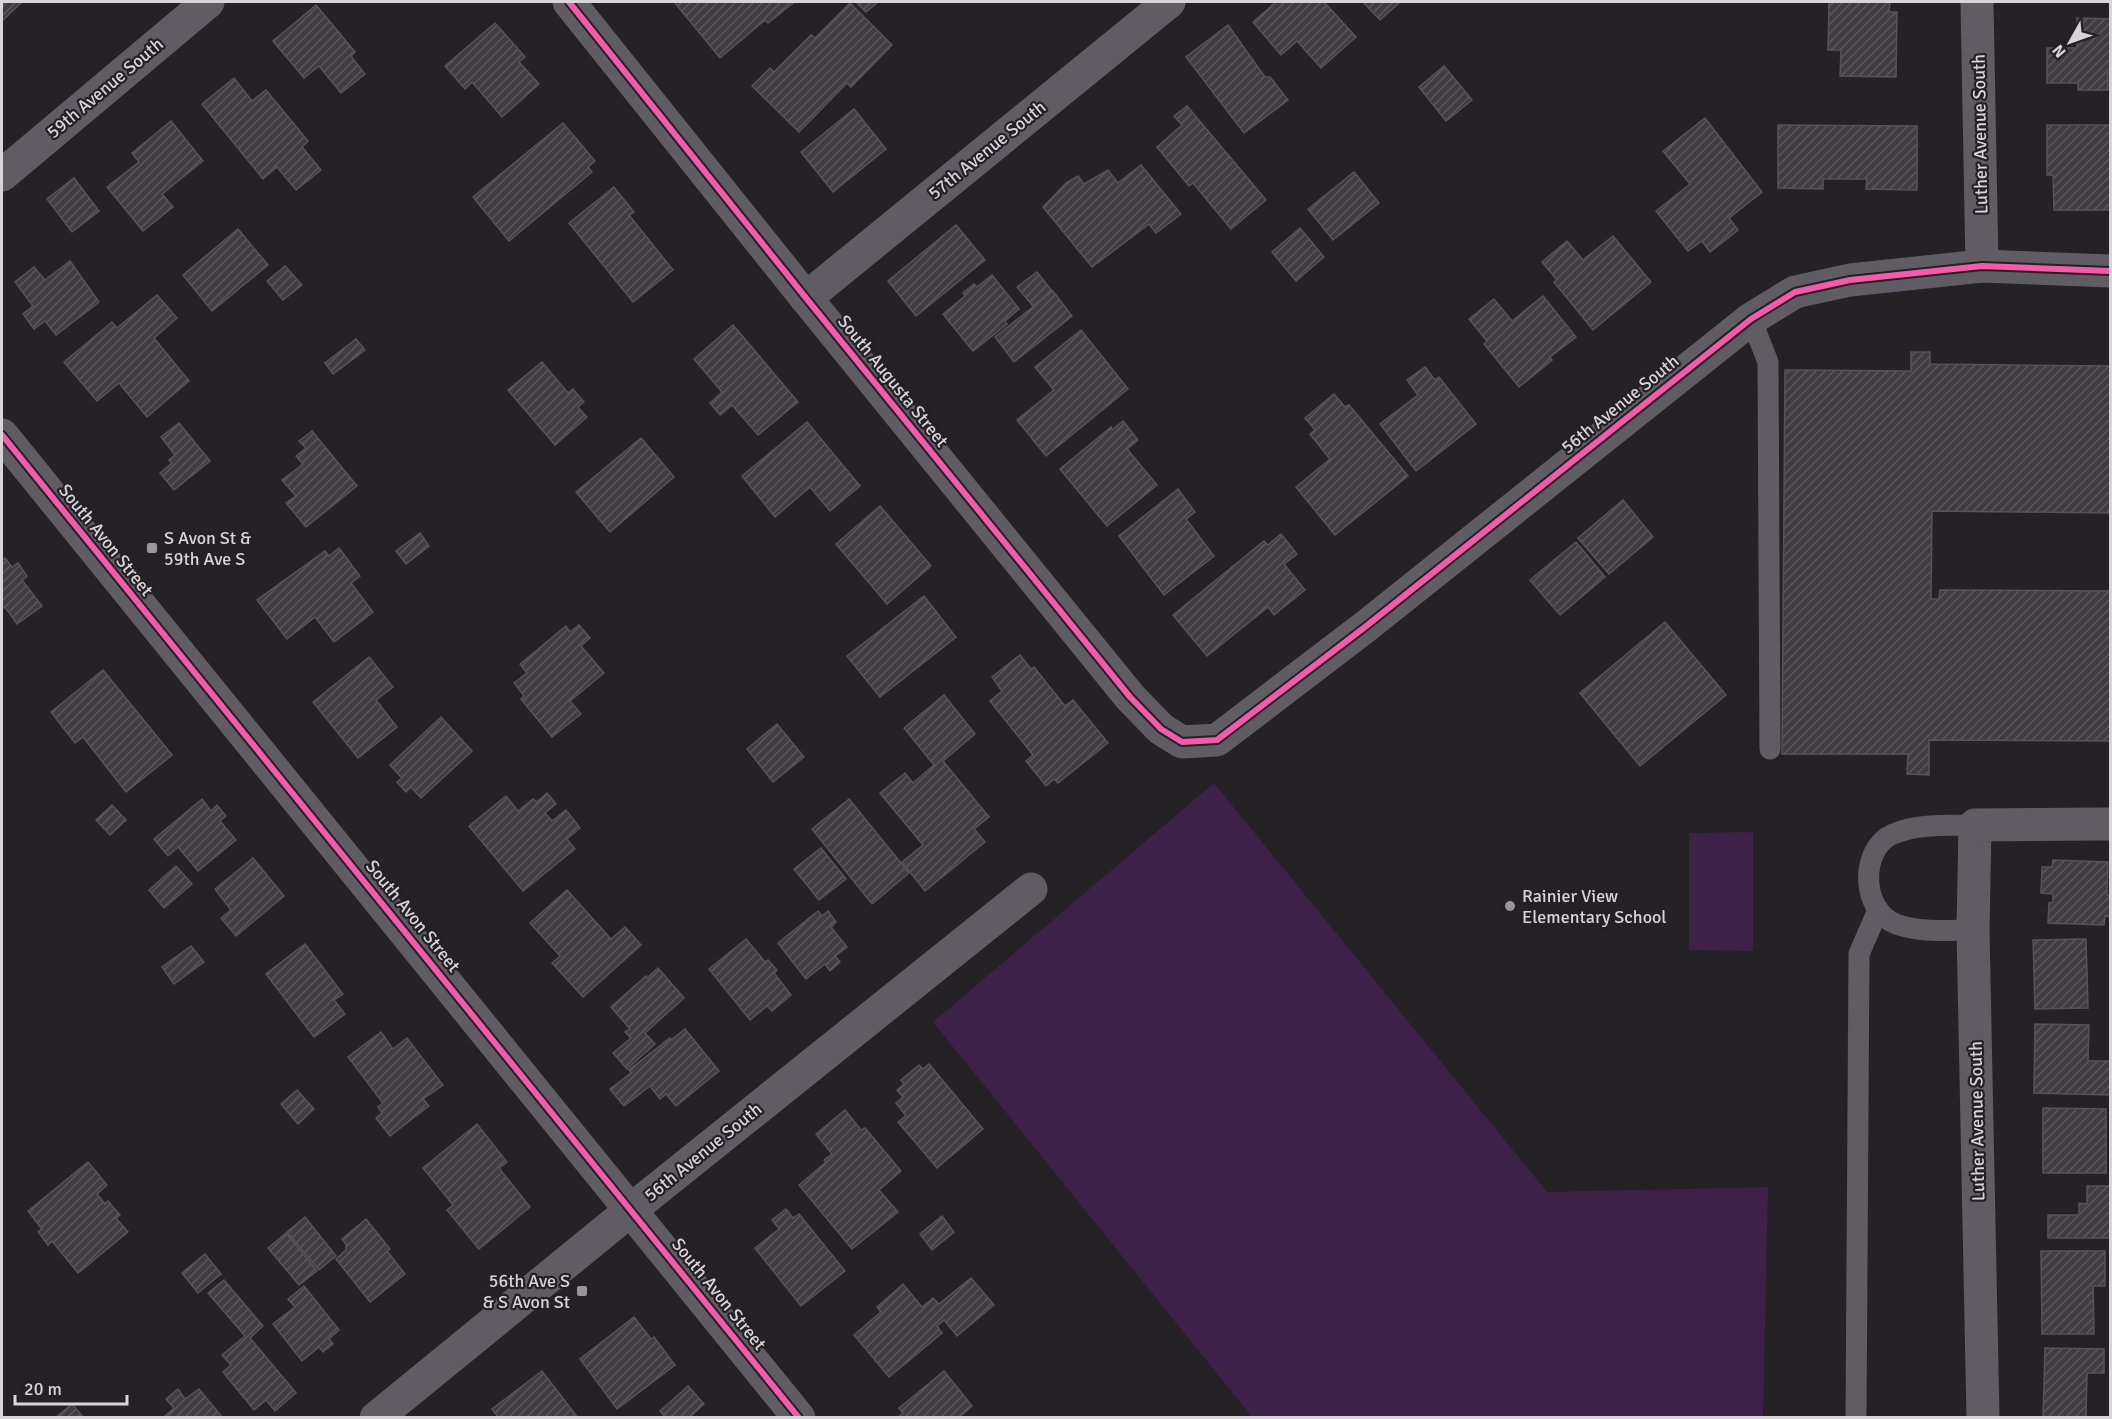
<svg xmlns="http://www.w3.org/2000/svg" width="2112" height="1419" font-family="Signika,sans-serif">
	<style>
		.green { fill: #3d2149 }
		.building { fill: url(#building-hatch); stroke: #565456; stroke-width: 1.5 }
		.lines { fill: none; stroke-linecap: round; stroke-linejoin: round }
		.service { stroke: #605c63; stroke-width: 21 }
		.minor { stroke: #605c63; stroke-width: 33 }
		.cycleway-casing { stroke: #242126; stroke-width: 10 }
		.cycleway { stroke: #f35aa7; stroke-width: 6 }
		.poi-dot { fill: #989699; stroke: #242126; stroke-width: 2 }
		.labels { text-anchor: middle; stroke-width: 4.5; stroke-linejoin: round; paint-order: stroke }
		.street-label { font-size: 18px; fill: #d7d5d8; stroke: #242126 }
		.poi-label { font-size: 18px; fill: #d7d5d8; stroke: #242126; text-anchor: start }
	</style>
	<defs>
		<pattern id="building-hatch" width="6" height="6" patternUnits="userSpaceOnUse" patternTransform="scale(1.5)"><rect width="6" height="6" fill="#3f3d3f"/><path d="M-1 1l2-2M0 6l6-6M5 7l2-2" fill="none" stroke="#5a585a"/></pattern>
	</defs>
	<rect width="100%" height="100%" fill="#242225"/>
	<g class="green">
		<path d="M 1214,783 L 1547,1192 L 1768,1187 L 1763,1417 L 1252,1417 L 933,1022 Z"/>
		<path d="M 1753,832 L 1753,951 L 1689,950 L 1689,833 Z"/>
	</g>
	<g class="building">
		<path d="M 2,2 L 22,2 L 2,21 Z"/>
		<path d="M 677,2 L 792,2 L 793,3 L 768,23 L 765,20 L 720,58 L 675,3 Z"/>
		<path d="M 856,2 L 878,2 L 866,12 Z"/>
		<path d="M 1276,2 L 1324,2 L 1356,37 L 1321,68 L 1297,41 L 1281,55 L 1253,22 Z"/>
		<path d="M 1363,2 L 1400,2 L 1380,20 Z"/>
		<path d="M 1829,2 L 1890,2 L 1889,12 L 1897,12 L 1896,77 L 1840,76 L 1841,50 L 1828,50 Z"/>
		<path d="M 850,3 L 892,45 L 851,87 L 847,83 L 799,132 L 752,86 L 770,68 L 774,72 L 811,35 L 815,38 Z"/>
		<path d="M 316,5 L 355,52 L 351,56 L 365,74 L 341,93 L 319,66 L 304,78 L 273,41 Z"/>
		<path d="M 2077,18 L 2110,19 L 2110,73 L 2108,73 L 2108,90 L 2078,90 L 2078,83 L 2047,83 L 2047,48 L 2077,48 Z"/>
		<path d="M 495,23 L 525,57 L 519,62 L 539,84 L 502,117 L 472,82 L 465,89 L 445,66 Z"/>
		<path d="M 1228,25 L 1265,77 L 1270,77 L 1288,100 L 1244,133 L 1186,57 Z"/>
		<path d="M 1444,66 L 1472,100 L 1446,121 L 1419,87 Z"/>
		<path d="M 234,78 L 252,101 L 266,90 L 308,141 L 302,147 L 321,170 L 296,190 L 277,167 L 263,179 L 202,104 Z"/>
		<path d="M 1187,106 L 1266,200 L 1231,229 L 1193,183 L 1189,186 L 1157,147 L 1182,125 L 1174,116 Z"/>
		<path d="M 854,109 L 886,149 L 833,192 L 801,152 Z"/>
		<path d="M 1705,118 L 1762,192 L 1729,218 L 1738,230 L 1710,252 L 1702,241 L 1688,251 L 1656,211 L 1690,184 L 1663,151 Z"/>
		<path d="M 171,121 L 203,161 L 162,194 L 173,207 L 143,231 L 107,187 L 139,162 L 132,153 Z"/>
		<path d="M 563,123 L 595,161 L 588,167 L 592,172 L 509,241 L 473,197 Z"/>
		<path d="M 1778,125 L 1917,126 L 1917,190 L 1866,189 L 1867,179 L 1823,179 L 1823,189 L 1778,188 Z"/>
		<path d="M 2047,125 L 2110,125 L 2110,210 L 2054,210 L 2053,175 L 2047,175 Z"/>
		<path d="M 1141,165 L 1181,214 L 1156,233 L 1149,224 L 1092,267 L 1043,207 L 1066,183 L 1078,176 L 1084,184 L 1108,170 L 1118,183 Z"/>
		<path d="M 1354,172 L 1379,203 L 1333,240 L 1308,209 Z"/>
		<path d="M 74,178 L 99,211 L 72,232 L 47,199 Z"/>
		<path d="M 614,187 L 634,212 L 629,215 L 673,270 L 633,302 L 569,223 Z"/>
		<path d="M 956,225 L 985,260 L 916,316 L 888,281 Z"/>
		<path d="M 1300,228 L 1324,257 L 1296,281 L 1272,252 Z"/>
		<path d="M 238,229 L 268,265 L 212,311 L 183,275 Z"/>
		<path d="M 1613,236 L 1651,282 L 1593,330 L 1554,282 L 1557,280 L 1542,262 L 1567,241 L 1583,260 Z"/>
		<path d="M 70,261 L 99,302 L 56,335 L 45,321 L 34,329 L 23,314 L 33,306 L 15,282 L 34,267 L 45,280 Z"/>
		<path d="M 285,266 L 302,285 L 283,300 L 267,281 Z"/>
		<path d="M 1037,272 L 1052,291 L 1033,306 L 1017,287 Z"/>
		<path d="M 992,275 L 1019,309 L 1005,321 L 1007,324 L 973,351 L 943,314 L 965,296 L 963,293 L 974,284 L 977,287 Z"/>
		<path d="M 1053,291 L 1072,316 L 1014,362 L 995,337 Z"/>
		<path d="M 157,295 L 177,318 L 154,338 L 189,381 L 147,417 L 119,383 L 97,401 L 64,362 L 112,322 L 117,328 Z"/>
		<path d="M 1543,296 L 1576,337 L 1550,357 L 1552,360 L 1519,387 L 1484,344 L 1487,341 L 1469,319 L 1494,299 L 1512,321 Z"/>
		<path d="M 733,325 L 798,402 L 758,435 L 732,405 L 720,415 L 710,403 L 722,392 L 694,359 Z"/>
		<path d="M 1081,330 L 1128,389 L 1046,456 L 1017,420 L 1054,390 L 1035,367 Z"/>
		<path d="M 356,339 L 365,350 L 333,374 L 325,363 Z"/>
		<path d="M 1911,352 L 1930,352 L 1930,364 L 2110,366 L 2110,513 L 1932,511 L 1931,599 L 1939,599 L 1940,590 L 2110,591 L 2110,741 L 1929,740 L 1929,775 L 1907,774 L 1908,754 L 1782,754 L 1785,370 L 1911,371 Z"/>
		<path d="M 542,362 L 568,393 L 573,389 L 584,402 L 578,407 L 587,417 L 555,445 L 508,390 Z"/>
		<path d="M 1425,367 L 1435,380 L 1439,377 L 1476,424 L 1416,471 L 1380,424 L 1418,395 L 1407,380 Z"/>
		<path d="M 1334,394 L 1345,407 L 1349,405 L 1408,476 L 1335,535 L 1296,487 L 1330,459 L 1310,434 L 1315,430 L 1305,418 Z"/>
		<path d="M 1123,421 L 1138,440 L 1127,449 L 1157,485 L 1107,526 L 1060,469 L 1111,427 L 1112,430 Z"/>
		<path d="M 807,422 L 860,486 L 830,511 L 810,487 L 775,517 L 742,476 Z"/>
		<path d="M 179,423 L 210,461 L 174,490 L 160,473 L 172,463 L 169,460 L 175,455 L 161,437 Z"/>
		<path d="M 312,431 L 357,486 L 306,527 L 286,503 L 296,496 L 282,480 L 303,464 L 296,456 L 306,448 L 299,441 Z"/>
		<path d="M 641,438 L 674,477 L 610,532 L 576,492 Z"/>
		<path d="M 1178,489 L 1195,512 L 1186,519 L 1214,556 L 1164,595 L 1119,536 Z"/>
		<path d="M 1623,500 L 1653,537 L 1609,574 L 1578,538 Z"/>
		<path d="M 880,506 L 931,566 L 887,604 L 836,544 Z"/>
		<path d="M 420,533 L 429,546 L 406,564 L 396,551 Z"/>
		<path d="M 1281,534 L 1297,554 L 1284,564 L 1305,590 L 1274,615 L 1268,607 L 1207,656 L 1173,615 L 1264,541 L 1268,545 Z"/>
		<path d="M 1576,542 L 1605,577 L 1560,615 L 1530,580 Z"/>
		<path d="M 339,548 L 360,576 L 351,583 L 373,612 L 334,642 L 315,617 L 287,639 L 257,600 L 325,551 L 329,556 Z"/>
		<path d="M 5,558 L 12,567 L 18,563 L 27,576 L 22,580 L 42,606 L 17,624 L 5,607 L 2,609 L 2,560 Z"/>
		<path d="M 924,596 L 956,637 L 880,697 L 847,656 Z"/>
		<path d="M 1665,622 L 1726,695 L 1640,766 L 1580,693 Z"/>
		<path d="M 579,625 L 590,638 L 581,646 L 604,673 L 570,701 L 581,714 L 552,737 L 521,699 L 524,696 L 514,683 L 527,673 L 520,664 L 566,626 L 570,632 Z"/>
		<path d="M 1020,655 L 1031,669 L 1034,667 L 1065,706 L 1073,700 L 1108,743 L 1058,783 L 1054,779 L 1046,786 L 1026,761 L 1033,755 L 990,701 L 1002,691 L 992,677 Z"/>
		<path d="M 369,657 L 393,687 L 376,700 L 397,727 L 358,758 L 313,702 Z"/>
		<path d="M 103,670 L 172,755 L 126,792 L 83,737 L 75,743 L 51,712 Z"/>
		<path d="M 944,695 L 975,734 L 943,761 L 989,817 L 974,829 L 985,842 L 925,891 L 902,862 L 923,845 L 880,793 L 905,773 L 913,783 L 934,765 L 904,728 Z"/>
		<path d="M 441,717 L 472,751 L 421,798 L 411,787 L 406,792 L 397,782 L 402,778 L 390,765 Z"/>
		<path d="M 777,724 L 804,757 L 773,782 L 747,749 Z"/>
		<path d="M 547,793 L 556,804 L 545,813 L 552,821 L 566,810 L 580,828 L 567,839 L 575,849 L 523,891 L 469,826 L 506,796 L 518,811 L 533,799 L 537,802 Z"/>
		<path d="M 202,799 L 211,811 L 217,805 L 226,816 L 220,821 L 236,840 L 198,871 L 178,847 L 168,856 L 154,839 Z"/>
		<path d="M 849,799 L 909,873 L 872,904 L 812,829 Z"/>
		<path d="M 112,805 L 126,820 L 110,835 L 96,820 Z"/>
		<path d="M 821,848 L 846,879 L 819,900 L 794,869 Z"/>
		<path d="M 253,858 L 284,896 L 236,936 L 221,918 L 231,910 L 215,889 Z"/>
		<path d="M 2053,860 L 2108,862 L 2107,895 L 2110,895 L 2110,917 L 2105,916 L 2104,925 L 2048,923 L 2049,903 L 2053,902 L 2053,894 L 2041,893 L 2042,867 L 2052,867 Z"/>
		<path d="M 176,866 L 192,884 L 164,908 L 149,890 Z"/>
		<path d="M 567,890 L 611,939 L 625,927 L 641,945 L 583,997 L 552,963 L 560,956 L 530,923 Z"/>
		<path d="M 818,911 L 822,916 L 828,911 L 836,922 L 831,927 L 847,947 L 835,956 L 840,962 L 830,971 L 825,964 L 806,979 L 778,943 Z"/>
		<path d="M 746,939 L 765,962 L 768,960 L 777,970 L 774,973 L 791,995 L 772,1011 L 767,1006 L 750,1020 L 709,969 Z"/>
		<path d="M 2086,939 L 2088,1008 L 2035,1009 L 2033,940 Z"/>
		<path d="M 305,944 L 343,994 L 334,1000 L 345,1014 L 314,1037 L 266,974 Z"/>
		<path d="M 191,946 L 204,962 L 174,984 L 162,967 Z"/>
		<path d="M 658,968 L 684,998 L 645,1033 L 655,1044 L 627,1069 L 613,1053 L 631,1038 L 625,1032 L 630,1029 L 611,1007 L 646,976 L 647,978 Z"/>
		<path d="M 2035,1024 L 2089,1025 L 2088,1061 L 2110,1061 L 2110,1095 L 2034,1093 Z"/>
		<path d="M 685,1029 L 719,1071 L 676,1106 L 666,1094 L 660,1099 L 650,1086 L 624,1106 L 610,1089 L 631,1073 L 629,1070 L 670,1038 L 671,1040 Z"/>
		<path d="M 381,1032 L 393,1049 L 407,1038 L 443,1085 L 423,1099 L 429,1106 L 390,1136 L 376,1118 L 382,1113 L 378,1107 L 383,1103 L 348,1057 Z"/>
		<path d="M 929,1064 L 983,1129 L 937,1168 L 898,1122 L 906,1116 L 896,1103 L 903,1097 L 897,1090 L 904,1084 L 901,1080 L 919,1065 L 923,1069 Z"/>
		<path d="M 297,1090 L 314,1109 L 298,1124 L 281,1104 Z"/>
		<path d="M 2043,1108 L 2106,1109 L 2106,1173 L 2043,1173 Z"/>
		<path d="M 845,1110 L 861,1130 L 865,1128 L 901,1171 L 879,1190 L 898,1212 L 852,1249 L 799,1185 L 826,1162 L 824,1160 L 832,1154 L 816,1134 Z"/>
		<path d="M 477,1124 L 507,1162 L 499,1168 L 530,1207 L 479,1249 L 447,1210 L 453,1205 L 423,1168 Z"/>
		<path d="M 88,1162 L 107,1185 L 97,1194 L 105,1204 L 108,1201 L 120,1215 L 116,1218 L 128,1232 L 78,1273 L 52,1241 L 48,1245 L 38,1232 L 42,1229 L 28,1211 Z"/>
		<path d="M 2087,1186 L 2110,1186 L 2110,1238 L 2048,1238 L 2048,1215 L 2079,1215 L 2079,1203 L 2087,1204 Z"/>
		<path d="M 786,1209 L 793,1218 L 799,1214 L 845,1271 L 801,1306 L 755,1248 L 779,1229 L 772,1220 Z"/>
		<path d="M 942,1216 L 954,1232 L 932,1250 L 920,1234 Z"/>
		<path d="M 305,1217 L 336,1256 L 319,1270 L 287,1232 Z"/>
		<path d="M 366,1219 L 390,1249 L 387,1251 L 405,1274 L 370,1302 L 336,1259 L 346,1250 L 346,1244 L 342,1239 Z"/>
		<path d="M 286,1233 L 317,1271 L 299,1285 L 268,1248 Z"/>
		<path d="M 2041,1251 L 2105,1251 L 2105,1286 L 2093,1286 L 2094,1334 L 2042,1334 Z"/>
		<path d="M 205,1254 L 221,1274 L 198,1293 L 182,1273 Z"/>
		<path d="M 971,1278 L 994,1305 L 957,1336 L 944,1320 L 937,1326 L 942,1333 L 889,1377 L 854,1335 L 881,1312 L 877,1307 L 903,1284 L 922,1307 L 933,1298 L 939,1304 Z"/>
		<path d="M 224,1280 L 263,1326 L 250,1338 L 296,1393 L 275,1411 L 266,1400 L 254,1410 L 223,1372 L 231,1365 L 222,1355 L 245,1336 L 208,1293 Z"/>
		<path d="M 304,1286 L 339,1330 L 329,1339 L 333,1344 L 323,1352 L 319,1347 L 302,1361 L 273,1324 L 295,1307 L 288,1299 Z"/>
		<path d="M 634,1317 L 651,1339 L 654,1337 L 675,1365 L 617,1409 L 580,1359 Z"/>
		<path d="M 2045,1348 L 2104,1349 L 2104,1373 L 2087,1373 L 2086,1418 L 2043,1418 Z"/>
		<path d="M 542,1371 L 578,1418 L 499,1418 L 492,1409 Z"/>
		<path d="M 944,1371 L 972,1406 L 958,1418 L 897,1418 L 903,1413 L 899,1408 Z"/>
		<path d="M 688,1386 L 704,1404 L 689,1418 L 666,1418 L 660,1411 Z"/>
		<path d="M 178,1389 L 185,1399 L 199,1389 L 223,1418 L 167,1418 L 165,1416 L 174,1408 L 166,1399 Z"/>
		<path d="M 72,1404 L 84,1418 L 55,1418 Z"/>
	</g>
	<g class="lines">
		<g class="service">
			<path d="M 1751,319 L 1768,362 L 1770,749"/>
			<path d="M 1973,930 C 1948,930 1920,933 1896,924 C 1861,911 1859,849 1893,834 C 1919,823 1948,826 1975,825"/>
			<path d="M 1856,1418 L 1859,954 L 1878,910"/>
		</g>
		<g class="minor">
			<path d="M 569,2 L 806,298 L 1130,697 L 1161,729 L 1182,742 L 1217,740 L 1365,627 L 1751,319 L 1795,292 L 1850,280 L 1982,266 L 2110,271"/>
			<path d="M 1977,2 L 1982,266"/>
			<path d="M 2,175 L 208,2"/>
			<path d="M 806,298 L 1169,2"/>
			<path d="M 2,435 L 799,1418"/>
			<path d="M 376,1418 L 632,1209 L 1031,889"/>
			<path d="M 1983,1418 L 1973,930 L 1975,825 L 2110,824"/>
		</g>
		<g class="cycleway-casing">
			<g id="cycleway">
				<path d="M 569,2 L 806,298 L 1130,697 L 1161,729 L 1182,742 L 1217,740 L 1365,627 L 1751,319 L 1795,292 L 1850,280 L 1982,266 L 2110,271"/>
				<path d="M 2,435 L 799,1418"/>
			</g>
		</g>
		<use href="#cycleway" class="cycleway"/>
	</g>
	<g class="poi-dot">
		<rect x="146" y="542" width="12" height="12" rx="3"/>
		<circle cx="1510" cy="906" r="6"/>
		<rect x="576" y="1285" width="12" height="12" rx="3"/>
	</g>
	<g class="labels">
		<g class="street-label">
			<text transform="translate(105 88) rotate(-40)" y="6">59th Avenue South</text>
			<text transform="translate(1980 134) rotate(-91)" y="6">Luther Avenue South</text>
			<text transform="translate(987 150) rotate(-39)" y="6">57th Avenue South</text>
			<text transform="translate(893 381) rotate(51)" y="6">South Augusta Street</text>
			<text transform="translate(1620 404) rotate(-39)" y="6">56th Avenue South</text>
			<text transform="translate(106 540) rotate(51)" y="6">South Avon Street</text>
			<text transform="translate(413 916) rotate(51)" y="6">South Avon Street</text>
			<text transform="translate(1977 1121) rotate(-91)" y="6">Luther Avenue South</text>
			<text transform="translate(703 1152) rotate(-39)" y="6">56th Avenue South</text>
			<text transform="translate(719 1294) rotate(51)" y="6">South Avon Street</text>
		</g>
		<g class="poi-label">
			<text x="164" y="544">S Avon St &amp;<tspan x="164" dy="21">59th Ave S</tspan></text>
			<text x="1522" y="902">Rainier View<tspan x="1522" dy="21">Elementary School</tspan></text>
			<text x="570" y="1287" text-anchor="end">56th Ave S<tspan x="570" dy="21">&amp; S Avon St</tspan></text>
		</g>
	</g>
	<rect width="2112" height="1419" fill="none" stroke="#d7d5d8" stroke-width="6"/>
	<g transform="translate(2070 42) rotate(230)" stroke="#242126" stroke-width="4.5" paint-order="stroke">
	<path d="M0-4.5L10 22L0 15L-10 22Z" fill="#d7d5d8"/>
	<text y="-9" font-size="16" font-weight="bold" text-anchor="middle" fill="#d7d5d8">N</text>
	</g>
	<path d="M15 1395v9h112v-9" fill="none" stroke="#d7d5d8" stroke-width="3"/>
	<text x="24" y="1395" font-size="18" fill="#d7d5d8" stroke="#242126" stroke-width="4.5" paint-order="stroke">20 m</text>
</svg>
